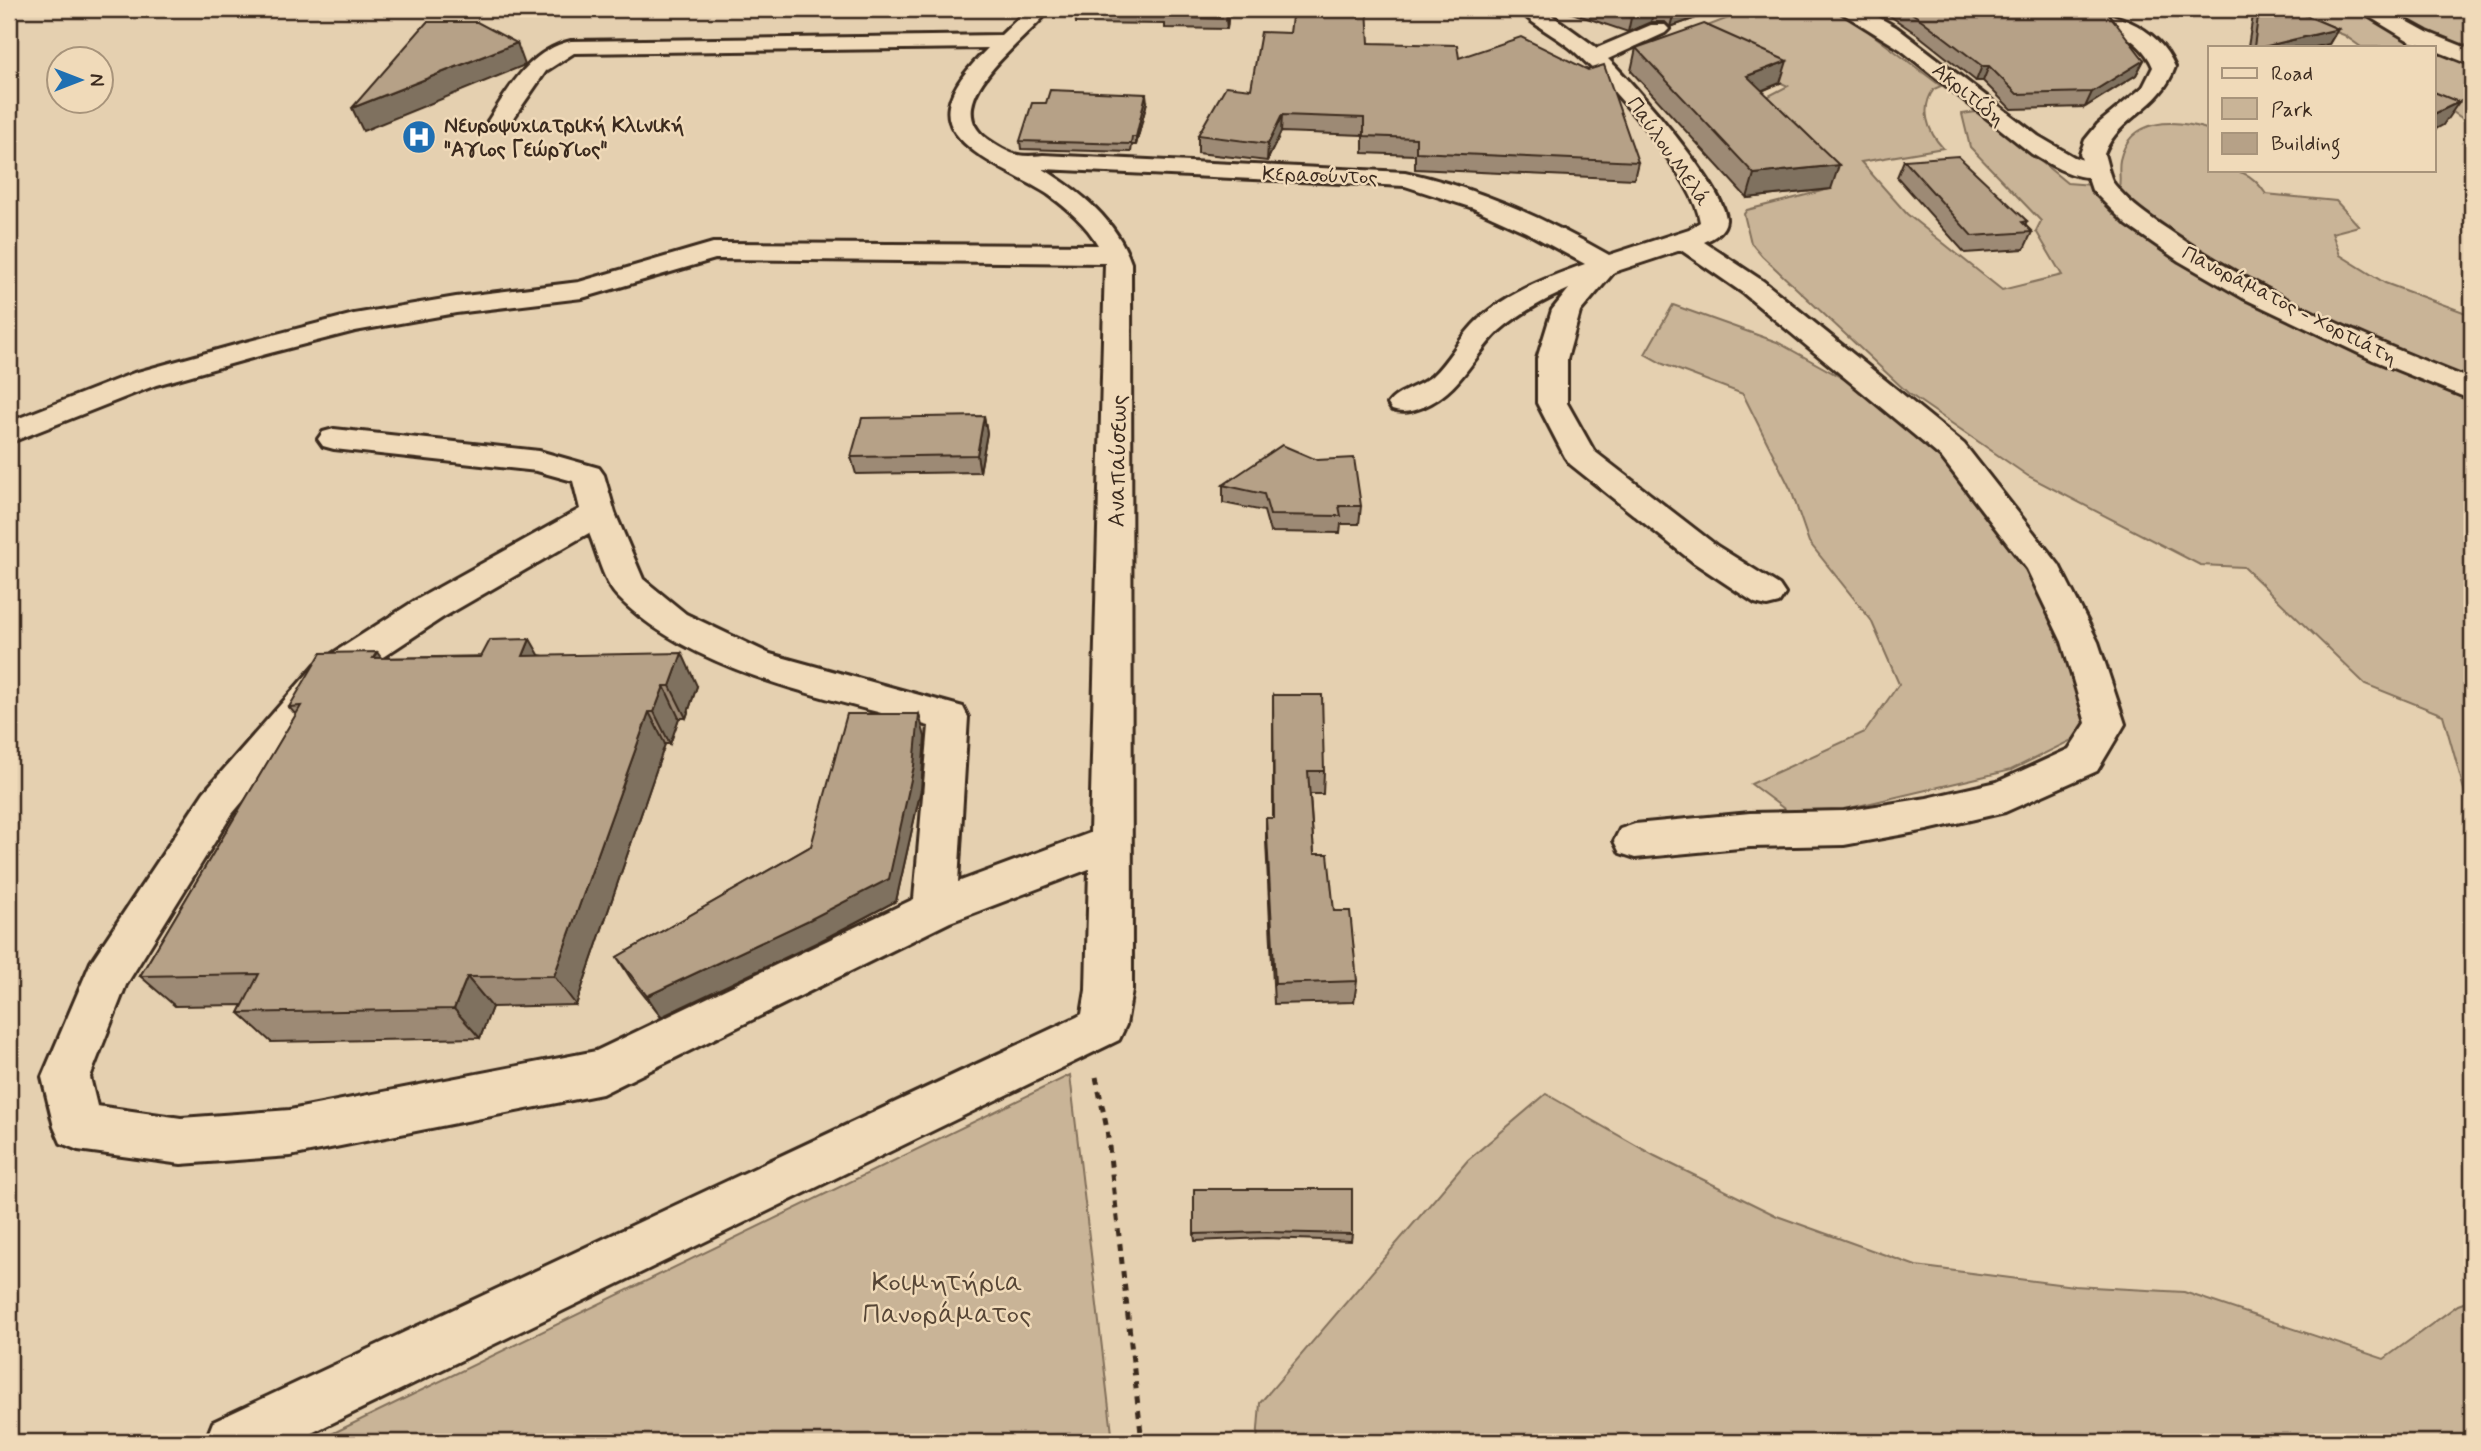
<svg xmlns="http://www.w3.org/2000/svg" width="2481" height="1451" font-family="Mynerve,sans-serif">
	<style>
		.green { fill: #c9b497; stroke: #826f5a; stroke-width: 2 }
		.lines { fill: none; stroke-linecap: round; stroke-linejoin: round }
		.minor-casing { stroke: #3b2a1e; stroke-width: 6 }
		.major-casing { stroke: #3b2a1e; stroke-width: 6 }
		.path { stroke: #3b2a1e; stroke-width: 5; stroke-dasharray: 7 7; stroke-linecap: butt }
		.minor { fill: #f0dab9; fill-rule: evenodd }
		.major { fill: #f0dab9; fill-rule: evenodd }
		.wall { fill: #9d8a74; stroke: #3b2a1e; stroke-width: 2 }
		.shaded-wall { fill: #7f715e; stroke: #3b2a1e; stroke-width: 2 }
		.building { fill: #b6a187; stroke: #3b2a1e; stroke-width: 2 }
		.labels { text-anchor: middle; stroke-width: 5; stroke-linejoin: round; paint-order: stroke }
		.far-street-label { font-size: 21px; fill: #3b2a1e; stroke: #f0dab9 }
		.far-poi-label { font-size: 21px; font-weight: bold; fill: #3b2a1e; stroke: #f0dab9; text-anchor: start }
		.street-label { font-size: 24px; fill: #3b2a1e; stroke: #f0dab9 }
		.near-park-label { font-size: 28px; fill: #574636; stroke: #f0dab9 }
	</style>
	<rect width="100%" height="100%" fill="#e5d0b0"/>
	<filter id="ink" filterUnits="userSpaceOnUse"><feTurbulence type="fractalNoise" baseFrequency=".0143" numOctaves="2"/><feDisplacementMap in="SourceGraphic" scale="14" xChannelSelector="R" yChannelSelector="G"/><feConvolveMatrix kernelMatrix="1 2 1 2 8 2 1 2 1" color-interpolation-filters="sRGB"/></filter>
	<g filter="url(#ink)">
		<g class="green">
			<path d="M 1752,9 L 1833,9 L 1870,29 L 1869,32 L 1941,86 L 1934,89 C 1920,108 1927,131 1943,148 L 1861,162 L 1907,214 L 2002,290 L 2062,275 L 2036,231 L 2041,221 L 1970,147 L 1962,114 L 1976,112 L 1992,121 L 2067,183 L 2119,187 C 2121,179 2118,169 2120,160 C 2130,116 2176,119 2210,130 L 2210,170 C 2238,170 2249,169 2266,194 L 2336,201 L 2359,226 L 2332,233 L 2340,255 L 2385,283 L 2466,313 L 2472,312 L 2472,818 L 2443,715 L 2365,684 L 2244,567 L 2200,565 L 2028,476 L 1908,393 L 1762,256 L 1751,243 L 1744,214 L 1747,210 L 1830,189 L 1759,101 L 1788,86 L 1681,36 Z"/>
			<path d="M 2276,9 L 2472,9 L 2472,125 L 2434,99 L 2434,47 L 2361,47 L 2344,35 Z"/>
			<path d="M 1673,305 L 1777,342 L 1851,383 L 1936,453 L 2037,585 L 2083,698 L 2088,732 L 2011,770 L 1799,820 L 1751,784 L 1865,732 L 1899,684 L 1871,620 L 1809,542 L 1791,490 L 1743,394 L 1663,364 L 1645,354 Z"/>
			<path d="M 1070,1075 L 1113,1442 L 315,1442 Z"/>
			<path d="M 1546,1094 L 1655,1156 L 1777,1216 L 1916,1266 L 2074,1286 L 2184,1292 L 2384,1359 L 2458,1305 L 2472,1300 L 2472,1442 L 1257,1442 L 1260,1403 L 1468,1160 Z"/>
		</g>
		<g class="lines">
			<g class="minor-casing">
				<g id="minor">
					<path d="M 1028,9 L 1050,9 C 1030,38 935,100 987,139 C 1009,154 1017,158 1043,155 L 1405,172 C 1478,188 1544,218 1609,255 L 1689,229 L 1700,222 C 1696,180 1607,80 1574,51 C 1560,38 1527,22 1519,9 L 1543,9 L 1597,48 L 1651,25 L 1665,25 L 1669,29 L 1665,33 L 1608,59 C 1631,80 1728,192 1726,220 C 1725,231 1714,238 1704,242 L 1763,281 L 1964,444 L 2059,565 L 2098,642 L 2125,724 L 2097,771 L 2005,812 L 1927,830 L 1844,845 L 1750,847 L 1635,858 L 1620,853 L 1614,841 L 1620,829 L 1635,824 L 1750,813 L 1844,811 L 1927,798 L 1997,782 L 2069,749 L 2086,723 L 2062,642 L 2027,569 L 1942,458 L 1743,293 L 1681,250 L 1614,272 L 1580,312 L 1567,359 L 1567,403 L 1594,451 L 1717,546 L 1779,585 L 1785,594 L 1779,603 L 1767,606 L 1755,603 L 1693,562 L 1570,464 L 1565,457 L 1537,403 L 1537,359 L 1552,310 L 1569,289 C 1545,300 1519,313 1499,331 C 1472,357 1461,391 1423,407 C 1412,411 1404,414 1392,410 L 1388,404 C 1397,391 1419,387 1432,376 C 1448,361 1458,341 1473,325 C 1501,295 1546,278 1585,264 L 1526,232 L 1473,208 L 1405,186 L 1043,169 C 1081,192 1116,220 1131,263 L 1132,990 L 1126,1025 L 1119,1040 L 293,1442 L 205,1442 L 213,1422 L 1077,1017 L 1082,1014 L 1086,990 L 1089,869 L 950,922 L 602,1094 L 290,1156 L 181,1164 L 78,1150 L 61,1143 L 54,1127 L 42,1077 L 91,962 L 204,792 L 316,664 L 416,600 L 580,509 L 573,481 L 537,471 L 334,449 L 323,446 L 318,439 L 323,432 L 334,429 L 539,451 L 599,468 L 604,475 L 615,513 L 643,579 L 686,614 L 770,654 L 963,707 L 968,717 L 958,882 L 1090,833 L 1105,263 L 715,259 L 582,298 L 456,313 L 355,331 L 266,354 L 156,385 L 9,443 L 9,422 L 134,373 L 246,342 L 354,314 L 456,297 L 579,282 L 713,243 L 1098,245 C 1086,224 1068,209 1049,195 C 1021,175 941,149 949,106 C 953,84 973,63 988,48 L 574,53 L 546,71 L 508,126 L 492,126 L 488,121 C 510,87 529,51 571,41 L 1001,35 ZM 589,533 C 597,552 603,581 617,596 C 691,673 829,697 929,726 L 914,899 L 596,1051 L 290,1110 L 181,1118 L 97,1106 L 90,1077 L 126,985 L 232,814 L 342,684 L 442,618 Z"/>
					<path d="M 1839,9 L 1864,9 L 1896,27 L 2038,136 L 2074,157 L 2101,166 L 2104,171 L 2101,176 C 2078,182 2051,165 2032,154 L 1900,49 L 1842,13 Z"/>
					<path d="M 2360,9 L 2385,9 L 2427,32 L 2472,50 L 2472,65 L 2434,50 L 2434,47 L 2411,42 L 2363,13 Z"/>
				</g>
			</g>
			<g class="major-casing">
				<path id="major" d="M 2066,9 C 2109,9 2157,24 2175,67 C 2160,110 2119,115 2104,154 C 2107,163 2109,176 2114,184 C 2130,205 2154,220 2176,235 C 2266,296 2371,340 2472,380 L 2472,400 L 2373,360 L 2243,298 L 2179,261 L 2127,225 L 2092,190 L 2080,154 L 2085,140 L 2098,124 L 2143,87 L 2153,67 C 2140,34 2100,24 2069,13 Z"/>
			</g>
			<path class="path" d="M 1096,1077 L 1107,1129 L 1142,1442"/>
			<use href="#minor" class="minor"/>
			<use href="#major" class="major"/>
		</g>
		<g class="wall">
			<path d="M 1076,9 L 1229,9 L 1227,29 L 1165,28 L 1165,24 L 1076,23 L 1075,12 Z"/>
			<path d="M 1566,9 L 1722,9 L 1670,27 L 1665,22 L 1651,22 L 1628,32 L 1566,11 Z"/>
			<path d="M 1874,9 L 2096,9 L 2144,60 L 2136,75 L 2085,107 L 2011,109 L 1983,81 L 1976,81 L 1918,35 L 1884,12 L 1876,12 Z"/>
			<path d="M 2254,9 L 2291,9 L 2338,29 L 2329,44 L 2315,47 L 2248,47 Z"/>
			<path d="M 1369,43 L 1459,58 L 1638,162 L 1634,179 L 1415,169 L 1415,155 L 1363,153 L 1363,135 L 1281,132 L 1267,161 L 1198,153 L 1198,135 L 1251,89 Z"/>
			<path d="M 1636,48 L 1780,83 L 1762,91 L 1831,189 L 1747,198 L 1631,71 Z"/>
			<path d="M 1147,102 L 1136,145 L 1132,145 L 1131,152 L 1021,149 L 1020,141 Z"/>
			<path d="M 1904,160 L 2027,221 L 2025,225 L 2032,232 L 2024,249 L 1965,253 L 1897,177 Z"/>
			<path d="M 984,416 L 987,433 L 980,472 L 856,474 L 851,457 Z"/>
			<path d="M 1223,485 L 1361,506 L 1359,524 L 1341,524 L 1340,533 L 1270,532 L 1264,511 L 1223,503 Z"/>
			<path d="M 539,655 L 697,686 L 686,718 L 679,718 L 670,744 L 665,744 L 576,1005 L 492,1007 L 480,1038 L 271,1042 L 239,1013 L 243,1005 L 175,1006 L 140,976 L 296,715 L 289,707 L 382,658 Z"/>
			<path d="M 1273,695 L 1324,771 L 1323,794 L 1310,794 L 1314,854 L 1357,981 L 1354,1002 L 1274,1004 L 1266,841 L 1266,818 L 1273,818 Z"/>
			<path d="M 925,737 L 921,789 L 896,901 L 820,941 L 661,1017 L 631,979 L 617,957 L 811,846 Z"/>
			<path d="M 1352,1189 L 1352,1234 L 1351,1241 L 1266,1238 L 1195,1241 L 1194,1234 Z"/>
		</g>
		<g class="shaded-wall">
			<path d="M 1228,9 L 1229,9 L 1227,29 L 1226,19 Z"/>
			<path d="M 1654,9 L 1651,22 L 1628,32 L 1631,18 Z"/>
			<path d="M 1684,9 L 1722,9 L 1670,27 L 1674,12 Z"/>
			<path d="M 2338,29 L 2329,44 L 2315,47 L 2263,47 Z"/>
			<path d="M 517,43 L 525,65 L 363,131 L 352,108 Z"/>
			<path d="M 2144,60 L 2136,75 L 2085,107 L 2092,92 Z"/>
			<path d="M 1787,61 L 1780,83 L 1741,99 L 1747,76 Z"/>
			<path d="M 1982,66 L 1989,66 L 1983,81 L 1976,81 Z"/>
			<path d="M 1146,94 L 1147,102 L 1136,145 L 1136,137 Z"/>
			<path d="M 2459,102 L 2443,125 L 2434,130 L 2434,114 Z"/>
			<path d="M 1282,115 L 1281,132 L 1267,161 L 1268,144 Z"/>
			<path d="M 1839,165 L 1831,189 L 1747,198 L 1754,174 Z"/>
			<path d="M 984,416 L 987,433 L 980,472 L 977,455 Z"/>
			<path d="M 530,639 L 549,672 L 523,656 Z"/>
			<path d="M 377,652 L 400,684 L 373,658 Z"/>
			<path d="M 682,653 L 697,686 L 686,718 L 670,686 Z"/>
			<path d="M 664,686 L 679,718 L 670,744 L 654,712 Z"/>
			<path d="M 649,712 L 665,744 L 576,1005 L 554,976 Z"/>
			<path d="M 919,714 L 925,737 L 921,789 L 896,901 L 820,941 L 661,1017 L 647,996 L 811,919 Z"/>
			<path d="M 467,977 L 492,1007 L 480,1038 L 454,1009 Z"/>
		</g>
		<g class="building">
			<path d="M 1076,9 L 1228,9 L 1226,19 L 1165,17 L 1165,13 L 1075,12 Z"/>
			<path d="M 1293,9 L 1367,9 L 1369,43 L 1457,45 L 1459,58 L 1521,37 L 1588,70 L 1604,65 L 1638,162 L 1416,152 L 1416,138 L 1364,136 L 1364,118 L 1282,115 L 1268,144 L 1198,135 L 1226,86 L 1251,89 L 1261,32 L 1290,33 Z"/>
			<path d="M 1604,9 L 1653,9 L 1631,18 Z"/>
			<path d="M 1669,9 L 1684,9 L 1674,12 Z"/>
			<path d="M 1906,9 L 2096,9 L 2108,13 L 2144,60 L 2092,92 L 2017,94 L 1989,66 L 1982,66 L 1923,21 Z"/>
			<path d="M 2259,9 L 2291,9 L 2338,29 L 2263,47 L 2254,47 Z"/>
			<path d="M 427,22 L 477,22 L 517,43 L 352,108 Z"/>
			<path d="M 1704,24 L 1787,61 L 1747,76 L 1839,165 L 1754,174 L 1636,48 Z"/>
			<path d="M 1050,90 L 1146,94 L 1136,137 L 1132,137 L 1131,144 L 1020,141 L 1032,103 L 1046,103 Z"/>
			<path d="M 2434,92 L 2459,102 L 2434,114 Z"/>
			<path d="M 1958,156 L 2027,221 L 2022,222 L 2032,232 L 1972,236 L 1904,160 Z"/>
			<path d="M 984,416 L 977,455 L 851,457 L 862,418 Z"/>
			<path d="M 1282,445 L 1317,460 L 1354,458 L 1361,506 L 1339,506 L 1341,516 L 1270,515 L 1264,494 L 1223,485 Z"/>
			<path d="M 530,639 L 523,656 L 682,653 L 670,686 L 664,686 L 654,712 L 649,712 L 554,976 L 467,977 L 454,1009 L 239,1013 L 259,974 L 140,976 L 301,706 L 289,707 L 321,653 L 377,652 L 373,658 L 481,657 L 490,640 Z"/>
			<path d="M 1273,695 L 1322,695 L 1324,771 L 1308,771 L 1314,854 L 1328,854 L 1334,911 L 1350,911 L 1357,981 L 1275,984 L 1266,818 L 1274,818 Z"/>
			<path d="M 847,714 L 919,714 L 914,766 L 889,879 L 811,919 L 647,996 L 617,957 L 811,846 Z"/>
			<path d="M 1194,1189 L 1352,1189 L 1352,1234 L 1266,1232 L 1194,1234 Z"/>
		</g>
	</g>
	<defs>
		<g id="hospital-disc" transform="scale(1.75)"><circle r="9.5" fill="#1f6fb2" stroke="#f0dab9"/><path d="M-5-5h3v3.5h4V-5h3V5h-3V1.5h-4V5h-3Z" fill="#fff"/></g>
	</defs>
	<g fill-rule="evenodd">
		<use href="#hospital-disc" x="419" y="137"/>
	</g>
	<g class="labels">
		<g class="far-street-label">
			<text transform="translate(1969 94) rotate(39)" y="7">Ακριτίδη</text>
			<text transform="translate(1669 151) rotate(55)" y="7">Παύλου Μελά</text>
			<text transform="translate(1320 175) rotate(2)" y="7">Κερασούντος</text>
			<text transform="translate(2290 305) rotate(27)" y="7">Πανοράματος - Χορτιάτη</text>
		</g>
		<g class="far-poi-label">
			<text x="444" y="132">Νευροψυχιατρική Κλινική<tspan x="444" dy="24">"Αγιος Γεώργιος"</tspan></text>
		</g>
		<g class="street-label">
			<text transform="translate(1117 461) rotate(-89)" y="8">Αναπαύσεως</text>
		</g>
		<g class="near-park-label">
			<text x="947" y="1291">Κοιμητήρια<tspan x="947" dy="32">Πανοράματος</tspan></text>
		</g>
	</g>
	<rect width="2481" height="1451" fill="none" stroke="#f0dab9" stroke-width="35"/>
	<rect x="18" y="18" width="2446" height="1416" fill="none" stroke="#3b2a1e" stroke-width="2.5" filter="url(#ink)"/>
	<rect x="2208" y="46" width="228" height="126" fill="#f0dab9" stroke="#a8947b" stroke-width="2"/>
	<rect x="2222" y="68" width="35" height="10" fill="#f0dab9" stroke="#a8947b" stroke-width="2"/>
	<text x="2271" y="80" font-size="21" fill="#3b2a1e">Road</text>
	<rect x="2222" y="98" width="35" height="21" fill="#c9b497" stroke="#a8947b" stroke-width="2"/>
	<text x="2271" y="116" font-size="21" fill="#3b2a1e">Park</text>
	<rect x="2222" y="133" width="35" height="21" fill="#b6a187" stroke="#a8947b" stroke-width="2"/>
	<text x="2271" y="150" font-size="21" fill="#3b2a1e">Building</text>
	<g transform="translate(80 80) rotate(90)"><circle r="33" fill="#f0dab9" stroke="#a8947b" stroke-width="2"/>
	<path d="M0-5L12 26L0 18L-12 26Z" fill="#1f6fb2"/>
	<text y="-10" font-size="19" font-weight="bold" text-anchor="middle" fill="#3b2a1e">N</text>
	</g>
</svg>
